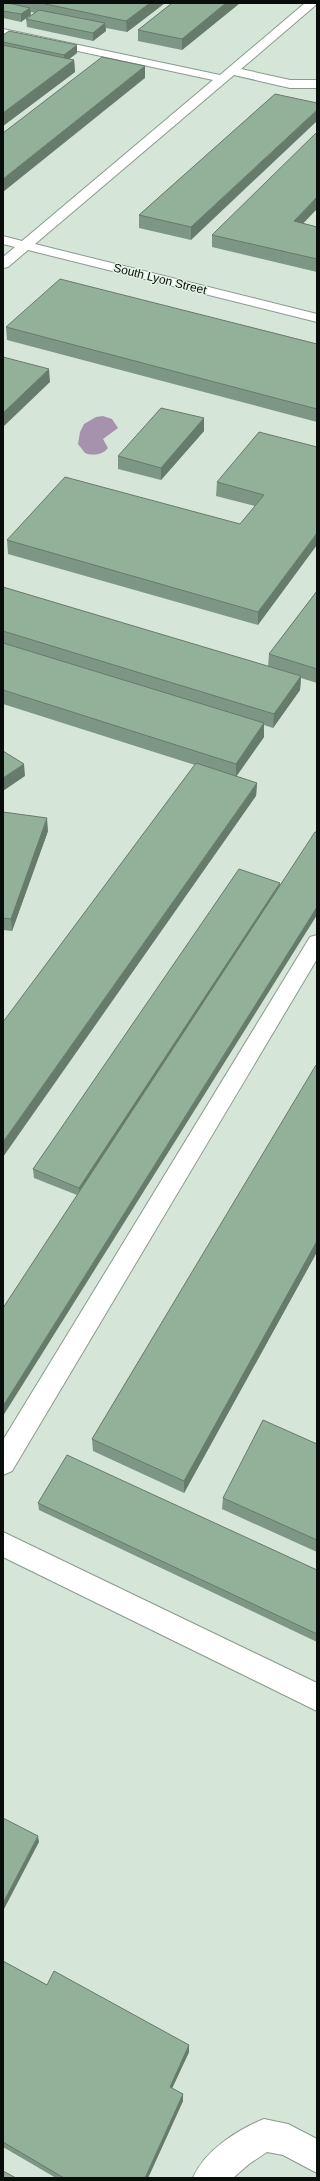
<svg xmlns="http://www.w3.org/2000/svg" width="320" height="2181" font-family="Helvetica,sans-serif">
	<style>
		.water { fill: #a692ad }
		.lines { fill: none; stroke-linecap: round; stroke-linejoin: round }
		.minor-casing { stroke: #8b9a8e; stroke-width: 2 }
		.minor { fill: #fff; fill-rule: evenodd }
		.wall { fill: #7e9784 }
		.shaded-wall { fill: #677b6b }
		.building { fill: #93b099; stroke: #677b6b }
		.labels { text-anchor: middle; stroke-width: 3; stroke-linejoin: round; paint-order: stroke }
		.far-street-label { font-size: 12px; fill: #090e0a; stroke: #e2f3e5 }
	</style>
	<rect width="100%" height="100%" fill="#d5e5d8"/>
	<path class="water" d="M 103,416 L 112,419 L 118,428 L 103,439 L 108,448 C 103,455 92,456 85,453 L 78,444 L 80,432 L 84,424 L 96,417 Z"/>
	<g class="lines">
		<g class="minor-casing">
			<g id="minor">
				<path d="M 305,3 L 317,4 L 241,69 L 290,80 L 317,80 L 317,88 L 290,88 L 234,75 L 35,244 L 317,314 L 317,322 L 28,250 L 8,267 L 3,268 L 3,257 L 15,247 L 3,244 L 3,236 L 22,241 L 213,80 L 3,35 L 3,29 L 220,75 Z"/>
				<path d="M 317,935 L 317,959 L 12,1471 L 3,1475 L 3,1440 L 310,937 Z"/>
				<path d="M 3,1532 L 317,1683 L 317,1711 L 3,1557 Z"/>
				<path d="M 264,2119 L 288,2124 L 317,2139 L 317,2173 L 283,2155 L 267,2152 L 249,2164 L 233,2178 L 193,2178 C 204,2151 237,2130 264,2119 Z"/>
			</g>
		</g>
		<use href="#minor" class="minor"/>
	</g>
	<g class="wall">
		<path d="M 3,3 L 165,3 L 127,32 L 106,28 L 106,31 L 93,41 L 27,27 L 26,19 L 35,13 L 31,12 L 21,22 L 3,18 Z"/>
		<path d="M 172,3 L 240,3 L 182,50 L 138,41 L 138,30 Z"/>
		<path d="M 3,35 L 77,53 L 69,59 L 74,60 L 75,72 L 3,126 Z"/>
		<path d="M 275,94 L 191,240 L 139,228 L 139,215 Z"/>
		<path d="M 303,223 L 317,227 L 317,272 L 212,247 L 212,235 Z"/>
		<path d="M 6,327 L 317,344 L 317,422 L 7,340 Z"/>
		<path d="M 204,418 L 204,431 L 161,480 L 118,469 L 118,456 Z"/>
		<path d="M 317,447 L 258,625 L 8,554 L 7,540 L 240,524 L 255,506 L 216,496 L 217,482 Z"/>
		<path d="M 3,587 L 268,667 L 269,654 L 317,591 L 317,683 L 301,678 L 300,690 L 273,728 L 264,725 L 264,737 L 236,776 L 257,783 L 256,796 L 195,765 L 3,704 Z"/>
		<path d="M 3,812 L 48,831 L 12,931 L 3,930 Z"/>
		<path d="M 280,883 L 280,885 L 77,1195 L 34,1178 L 33,1169 Z"/>
		<path d="M 317,1065 L 317,1252 L 184,1493 L 93,1451 L 92,1439 Z"/>
		<path d="M 317,1444 L 317,1552 L 222,1509 L 223,1498 Z"/>
		<path d="M 38,1503 L 317,1570 L 317,1642 L 39,1510 Z"/>
		<path d="M 3,1961 L 47,1985 L 189,2052 L 172,2088 L 183,2094 L 183,2101 L 148,2178 L 56,2178 L 3,2147 Z"/>
	</g>
	<g class="shaded-wall">
		<path d="M 150,3 L 165,3 L 127,32 L 126,21 Z"/>
		<path d="M 226,3 L 240,3 L 182,50 L 182,39 Z"/>
		<path d="M 30,8 L 31,15 L 21,22 L 21,14 Z"/>
		<path d="M 105,23 L 106,31 L 93,41 L 93,33 Z"/>
		<path d="M 77,45 L 77,53 L 64,63 L 64,55 Z"/>
		<path d="M 74,60 L 75,72 L 3,126 L 3,113 Z"/>
		<path d="M 145,66 L 145,78 L 3,192 L 3,179 Z"/>
		<path d="M 317,110 L 317,121 L 191,240 L 191,227 Z"/>
		<path d="M 317,197 L 317,209 L 293,234 L 294,221 Z"/>
		<path d="M 49,369 L 50,382 L 3,427 L 3,413 Z"/>
		<path d="M 204,418 L 204,431 L 161,480 L 161,468 Z"/>
		<path d="M 317,533 L 317,545 L 258,625 L 258,612 Z"/>
		<path d="M 301,676 L 300,690 L 273,728 L 274,714 Z"/>
		<path d="M 264,723 L 264,737 L 236,777 L 236,764 Z"/>
		<path d="M 24,764 L 25,776 L 3,791 L 3,778 Z"/>
		<path d="M 257,783 L 256,796 L 3,1157 L 3,1142 Z"/>
		<path d="M 47,818 L 48,831 L 12,931 L 11,919 Z"/>
		<path d="M 280,883 L 280,892 L 80,1197 L 79,1188 Z"/>
		<path d="M 317,907 L 317,915 L 3,1416 L 3,1406 Z"/>
		<path d="M 317,1241 L 317,1252 L 184,1493 L 184,1481 Z"/>
		<path d="M 38,1836 L 39,1842 L 3,1911 L 3,1903 Z"/>
		<path d="M 189,2045 L 189,2052 L 170,2093 L 170,2087 Z"/>
		<path d="M 183,2094 L 183,2101 L 148,2178 L 145,2178 Z"/>
	</g>
	<g class="building">
		<path d="M 3,3 L 8,3 L 30,8 L 21,14 L 3,11 Z"/>
		<path d="M 41,3 L 150,3 L 126,21 Z"/>
		<path d="M 172,3 L 226,3 L 182,39 L 138,30 Z"/>
		<path d="M 39,10 L 105,23 L 93,33 L 26,19 Z"/>
		<path d="M 9,31 L 77,45 L 64,55 L 3,42 L 3,35 Z"/>
		<path d="M 3,45 L 74,60 L 3,113 Z"/>
		<path d="M 102,57 L 145,66 L 3,179 L 3,133 Z"/>
		<path d="M 275,94 L 317,103 L 317,110 L 191,227 L 139,215 Z"/>
		<path d="M 317,132 L 317,197 L 294,221 L 317,227 L 317,259 L 212,235 Z"/>
		<path d="M 60,279 L 317,344 L 317,409 L 6,327 Z"/>
		<path d="M 3,357 L 49,369 L 3,413 Z"/>
		<path d="M 161,408 L 204,418 L 161,468 L 118,456 Z"/>
		<path d="M 259,432 L 317,447 L 317,533 L 258,612 L 7,540 L 65,477 L 240,524 L 264,495 L 217,482 Z"/>
		<path d="M 3,587 L 301,676 L 274,714 L 3,631 Z"/>
		<path d="M 317,591 L 317,669 L 269,654 Z"/>
		<path d="M 3,643 L 264,723 L 236,764 L 3,690 Z"/>
		<path d="M 3,751 L 24,764 L 3,778 Z"/>
		<path d="M 196,763 L 257,783 L 3,1142 L 3,1022 Z"/>
		<path d="M 3,812 L 47,818 L 11,919 L 3,918 Z"/>
		<path d="M 315,832 L 317,832 L 317,907 L 3,1406 L 3,1308 Z"/>
		<path d="M 239,869 L 280,883 L 79,1188 L 33,1169 Z"/>
		<path d="M 316,1065 L 317,1065 L 317,1241 L 184,1481 L 92,1439 Z"/>
		<path d="M 263,1420 L 317,1444 L 317,1540 L 223,1498 Z"/>
		<path d="M 67,1455 L 317,1570 L 317,1634 L 38,1503 Z"/>
		<path d="M 3,1818 L 38,1836 L 3,1903 Z"/>
		<path d="M 3,1961 L 47,1985 L 54,1971 L 189,2045 L 170,2087 L 183,2094 L 145,2178 L 64,2178 L 3,2142 Z"/>
		<path d="M 3,2171 L 16,2178 L 3,2178 Z"/>
	</g>
	<g class="labels">
		<g class="far-street-label">
			<text transform="translate(160 279) rotate(14)" y="4">South Lyon Street</text>
		</g>
	</g>
	<rect width="320" height="2181" fill="none" stroke="#090e0a" stroke-width="8"/>
</svg>
